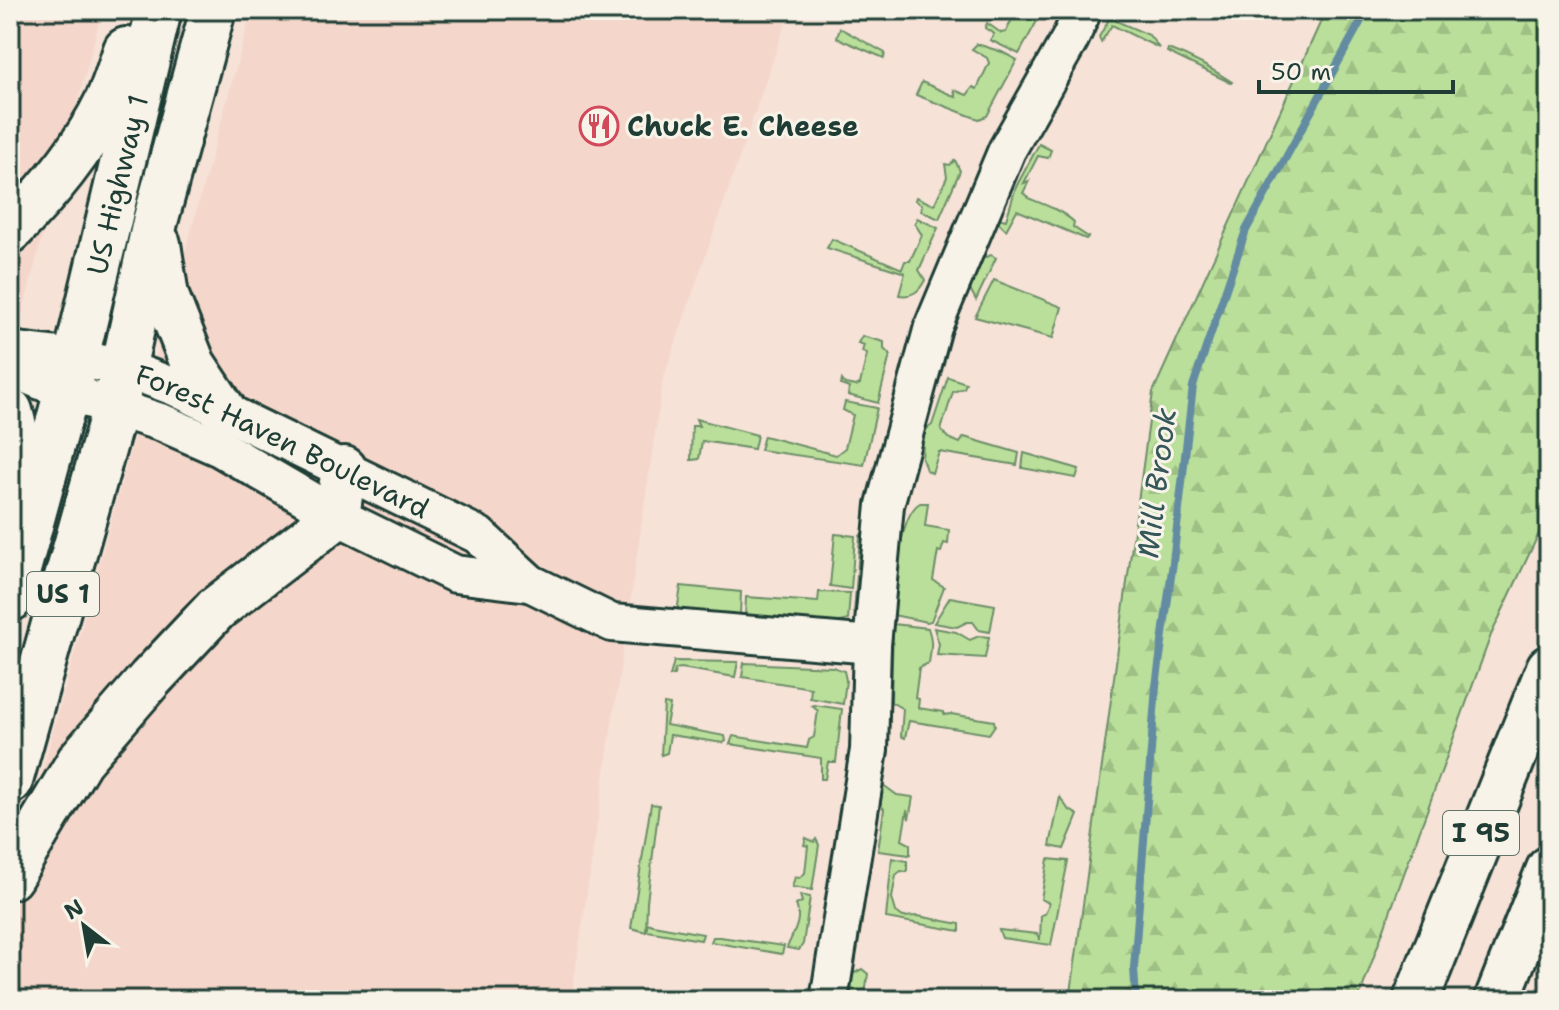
<svg xmlns="http://www.w3.org/2000/svg" width="1559" height="1010" font-family="'Shantell Sans',sans-serif">
	<style>
		.built { fill: #f5d6cb }
		.grass { fill: #badf9a; stroke: #6c8e67; stroke-width: 2 }
		.forest { fill: url(#forest-firs); stroke: #6c8e67; stroke-width: 2 }
		.lines { fill: none; stroke-linecap: round; stroke-linejoin: round }
		.stream { stroke: #638ca2; stroke-width: 8 }
		.minor-casing { stroke: #1f3d34; stroke-width: 42 }
		.highway-casing { stroke: #1f3d34; stroke-width: 50 }
		.minor { stroke: #f7f3e8; stroke-width: 36 }
		.highway { stroke: #f7f3e8; stroke-width: 44 }
		.labels { text-anchor: middle; stroke-width: 6; stroke-linejoin: round; paint-order: stroke }
		.shield { fill: #f7f3e8; stroke: #60746a; stroke-width: 2 }
		.shield-label { font-size: 26px; font-weight: bold; fill: #1f3d34 }
		.poi-label { font-size: 28px; font-weight: bold; fill: #1f3d34; stroke: #f7f3e8; text-anchor: start }
		.street-label { font-size: 28px; fill: #1f3d34; stroke: #f7f3e8 }
		.water-label { font-size: 30px; font-style: italic; fill: #365759; stroke: #f7f3e8 }
	</style>
	<defs>
		<pattern id="forest-firs" width="22" height="20" patternUnits="userSpaceOnUse" patternTransform="scale(2)"><rect width="22" height="20" fill="#badf9a"/><path d="M5 1l3.5 6h-7zM16 11l3.5 6h-7z" fill="#9fc085"/></pattern>
	</defs>
	<rect width="100%" height="100%" fill="#f6e2d7"/>
	<filter id="ink" filterUnits="userSpaceOnUse"><feTurbulence type="fractalNoise" baseFrequency=".0125" numOctaves="2"/><feDisplacementMap in="SourceGraphic" scale="16" xChannelSelector="R" yChannelSelector="G"/><feConvolveMatrix kernelMatrix="1 2 1 2 8 2 1 2 1" color-interpolation-filters="sRGB"/></filter>
	<g filter="url(#ink)">
		<g class="built">
			<path d="M 10,10 L 102,10 L 10,359 Z"/>
			<path d="M 252,10 L 790,10 L 663,379 L 571,1000 L 10,1000 L 10,887 Z"/>
		</g>
		<g class="grass">
			<path d="M 1016,10 L 1043,10 L 1019,54 L 990,40 L 994,34 L 985,28 L 987,23 L 1001,33 L 1006,32 Z"/>
			<path d="M 1114,10 L 1118,12 L 1116,21 L 1149,35 L 1159,48 L 1112,25 L 1101,42 L 1099,37 Z"/>
			<path d="M 840,28 L 885,53 L 884,58 L 837,38 Z"/>
			<path d="M 977,44 L 1002,52 L 1017,60 L 987,116 L 979,119 L 973,117 L 916,95 L 922,82 L 956,97 L 954,90 L 967,95 L 973,87 L 977,89 L 989,63 L 987,58 L 972,49 Z"/>
			<path d="M 1168,49 C 1192,58 1211,68 1232,82 L 1231,83 L 1167,52 Z"/>
			<path d="M 1039,144 L 1051,150 L 1048,158 L 1038,156 L 1024,183 L 1029,181 L 1023,193 L 1028,196 L 1028,198 C 1043,204 1061,210 1074,222 L 1073,227 L 1088,237 L 1086,239 L 1017,210 L 1006,230 L 997,221 L 998,218 L 1006,220 L 1016,187 Z"/>
			<path d="M 955,160 L 960,171 L 939,219 L 921,211 L 922,205 L 915,200 L 916,197 L 934,205 L 947,177 L 945,164 L 950,165 Z"/>
			<path d="M 917,218 L 938,228 L 919,270 L 925,280 C 919,292 912,297 899,295 L 905,273 L 827,248 L 832,239 L 902,269 L 905,261 L 910,261 L 922,235 L 915,224 Z"/>
			<path d="M 991,255 L 996,258 L 976,300 L 965,280 L 973,262 Z"/>
			<path d="M 994,280 L 1062,307 L 1053,338 L 975,317 Z"/>
			<path d="M 862,336 L 884,342 L 884,349 L 890,355 L 878,403 L 848,395 L 849,388 L 841,385 L 842,380 L 845,384 L 856,386 L 860,384 L 867,354 L 862,352 L 864,345 L 858,343 Z"/>
			<path d="M 948,377 L 966,383 L 964,388 L 953,392 L 941,430 L 948,438 L 960,443 L 964,437 L 1019,453 L 1017,465 L 939,452 L 932,473 L 926,470 L 922,458 L 924,431 L 932,425 Z"/>
			<path d="M 845,402 L 877,408 L 864,465 L 760,450 L 764,436 L 836,455 L 845,448 L 853,415 L 843,410 Z"/>
			<path d="M 696,419 L 757,435 L 754,449 L 702,441 L 699,459 L 691,460 L 692,426 L 699,426 Z"/>
			<path d="M 1024,453 L 1079,469 L 1076,478 L 1022,468 Z"/>
			<path d="M 920,503 L 928,503 L 925,526 L 949,530 L 948,544 L 944,543 L 941,552 L 938,551 L 933,580 L 944,587 L 931,621 L 927,622 L 893,615 C 897,588 897,516 920,503 Z"/>
			<path d="M 864,531 L 858,605 L 854,613 L 860,536 Z"/>
			<path d="M 835,534 L 855,536 L 851,589 L 830,586 Z"/>
			<path d="M 681,586 L 741,592 L 740,615 L 737,618 L 677,612 Z"/>
			<path d="M 819,592 L 850,593 L 848,620 L 833,624 L 745,618 L 746,597 L 818,602 Z"/>
			<path d="M 950,597 L 995,605 L 990,632 L 979,630 L 973,622 L 967,622 L 957,627 L 934,623 Z"/>
			<path d="M 893,624 L 928,628 C 933,641 931,649 929,663 L 919,668 L 915,698 L 919,699 L 918,708 L 944,712 L 944,715 L 951,714 L 994,721 L 995,725 L 989,734 L 909,721 L 905,738 L 901,736 L 903,709 L 891,702 Z"/>
			<path d="M 934,628 L 956,632 L 970,640 L 979,636 L 989,637 L 985,658 L 937,655 L 939,644 Z"/>
			<path d="M 674,661 L 738,662 L 735,677 L 681,668 L 675,669 L 674,675 L 670,676 Z"/>
			<path d="M 744,663 L 833,667 L 844,671 L 846,680 L 843,704 L 810,698 L 811,688 L 742,677 Z"/>
			<path d="M 664,704 L 670,705 L 666,725 L 725,736 L 726,741 L 723,743 L 670,735 L 667,753 L 661,755 Z"/>
			<path d="M 814,705 L 842,709 L 836,762 L 828,762 L 825,779 L 821,779 L 821,758 L 730,744 L 733,736 L 807,748 L 809,740 L 814,737 L 818,711 L 812,706 Z"/>
			<path d="M 879,782 L 897,795 L 913,797 L 909,819 L 907,810 L 902,840 L 910,844 L 910,855 L 878,851 L 884,809 L 875,798 Z"/>
			<path d="M 1060,797 L 1068,809 L 1078,815 L 1064,849 L 1050,846 Z"/>
			<path d="M 651,804 L 659,805 L 647,902 L 646,932 L 631,928 Z"/>
			<path d="M 806,838 L 814,842 L 816,839 L 819,845 L 812,890 L 792,887 L 795,877 L 799,878 L 805,873 L 808,846 L 804,845 Z"/>
			<path d="M 892,858 L 907,861 L 907,872 L 901,871 L 896,875 L 892,898 L 896,912 L 903,917 L 918,916 L 960,924 L 960,931 L 886,918 Z"/>
			<path d="M 1048,859 L 1068,861 L 1051,945 L 1002,938 L 999,930 L 1037,934 L 1040,940 L 1041,915 L 1045,914 L 1049,903 L 1041,899 Z"/>
			<path d="M 800,895 L 810,897 L 803,944 L 799,950 L 787,948 C 791,936 803,922 796,905 L 802,902 Z"/>
			<path d="M 647,923 L 653,925 L 703,934 L 701,940 L 647,931 Z"/>
			<path d="M 713,937 L 720,937 L 784,946 L 782,954 L 711,942 Z"/>
			<path d="M 862,969 L 868,974 L 864,1000 L 856,1000 L 846,984 L 849,976 Z"/>
		</g>
		<path class="forest" d="M 1326,10 L 1549,10 L 1549,512 L 1491,635 L 1358,1000 L 1070,1000 L 1153,392 Z"/>
		<g class="lines">
			<path class="stream" d="M 1136,1000 L 1134,968 L 1156,686 L 1173,562 L 1193,386 L 1246,230 L 1367,10"/>
			<g class="minor-casing">
				<g id="minor">
					<path id="s1" d="M 10,350 L 76,358 L 124,368 L 177,388 L 478,535 L 530,583 L 612,623 L 872,645"/>
					<path d="M 10,368 L 67,392 L 163,423 L 220,448 L 337,516 L 455,574 L 530,583"/>
					<path d="M 829,1000 L 869,750 L 872,645 L 885,505 L 933,327 L 1007,150 L 1070,39 L 1083,10"/>
				</g>
			</g>
			<g class="highway-casing">
				<g id="highway">
					<path d="M 10,231 C 47,193 84,150 107,102 C 115,86 120,67 126,50"/>
					<path d="M 158,244 L 166,296 L 193,364 L 226,414"/>
					<path d="M 10,411 L 18,442 L 25,511"/>
					<path id="s2" d="M 10,599 L 76,358 L 159,10"/>
					<path d="M 10,781 L 115,407 L 155,222 L 213,10"/>
					<path d="M 10,877 L 80,760 L 150,679 L 216,609 L 337,516 L 344,469"/>
					<path d="M 1416,1000 L 1549,668"/>
					<path d="M 1497,1000 L 1549,869"/>
				</g>
			</g>
			<use href="#minor" class="minor"/>
			<use href="#highway" class="highway"/>
		</g>
	</g>
	<defs>
		<g id="restaurant-ring" transform="scale(2)"><circle r="9.5" fill="#f7f3e8" stroke="#d1495b" stroke-width="1.5"/><path d="M-5-6h1v4h1v-4h1v4h1v-4h1v5L-1.5 .5V6h-2V.5L-5-1ZM5-6V6H3V1.5H1.5Q1.5-4 5-6Z" fill="#d1495b"/></g>
	</defs>
	<g fill-rule="evenodd">
		<use href="#restaurant-ring" x="599" y="126"/>
	</g>
	<g class="labels">
		<g class="shield">
			<rect x="27" y="572" width="72" height="44" rx="6"/>
			<rect x="1443" y="811" width="76" height="44" rx="6"/>
		</g>
		<g class="shield-label">
			<text x="63" y="603">US 1</text>
			<text x="1481" y="842">I 95</text>
		</g>
		<g class="poi-label">
			<text x="627" y="136">Chuck E. Cheese</text>
		</g>
		<g class="street-label">
			<text dy="10" stroke="none"><textPath href="#s2" startOffset="428">US Highway 1</textPath></text>
			<text dy="10" stroke="none"><textPath href="#s1" startOffset="290">Forest Haven Boulevard</textPath></text>
		</g>
		<g class="water-label">
			<text transform="translate(1157 483) rotate(-83)" y="10">Mill Brook</text>
		</g>
	</g>
	<rect width="1559" height="1010" fill="none" stroke="#f7f3e8" stroke-width="40"/>
	<rect x="20" y="20" width="1519" height="970" fill="none" stroke="#1f3d34" stroke-width="3" filter="url(#ink)"/>
	<g transform="translate(84 926) rotate(329)" stroke="#f7f3e8" stroke-width="6" paint-order="stroke">
	<path d="M0-6L14 30L0 20L-14 30Z" fill="#1f3d34"/>
	<text y="-12" font-size="22" font-weight="bold" text-anchor="middle" fill="#1f3d34">N</text>
	</g>
	<path d="M1259 80v12h194v-12" fill="none" stroke="#1f3d34" stroke-width="4"/>
	<text x="1271" y="80" font-size="24" fill="#1f3d34" stroke="#f7f3e8" stroke-width="6" paint-order="stroke">50 m</text>
</svg>
